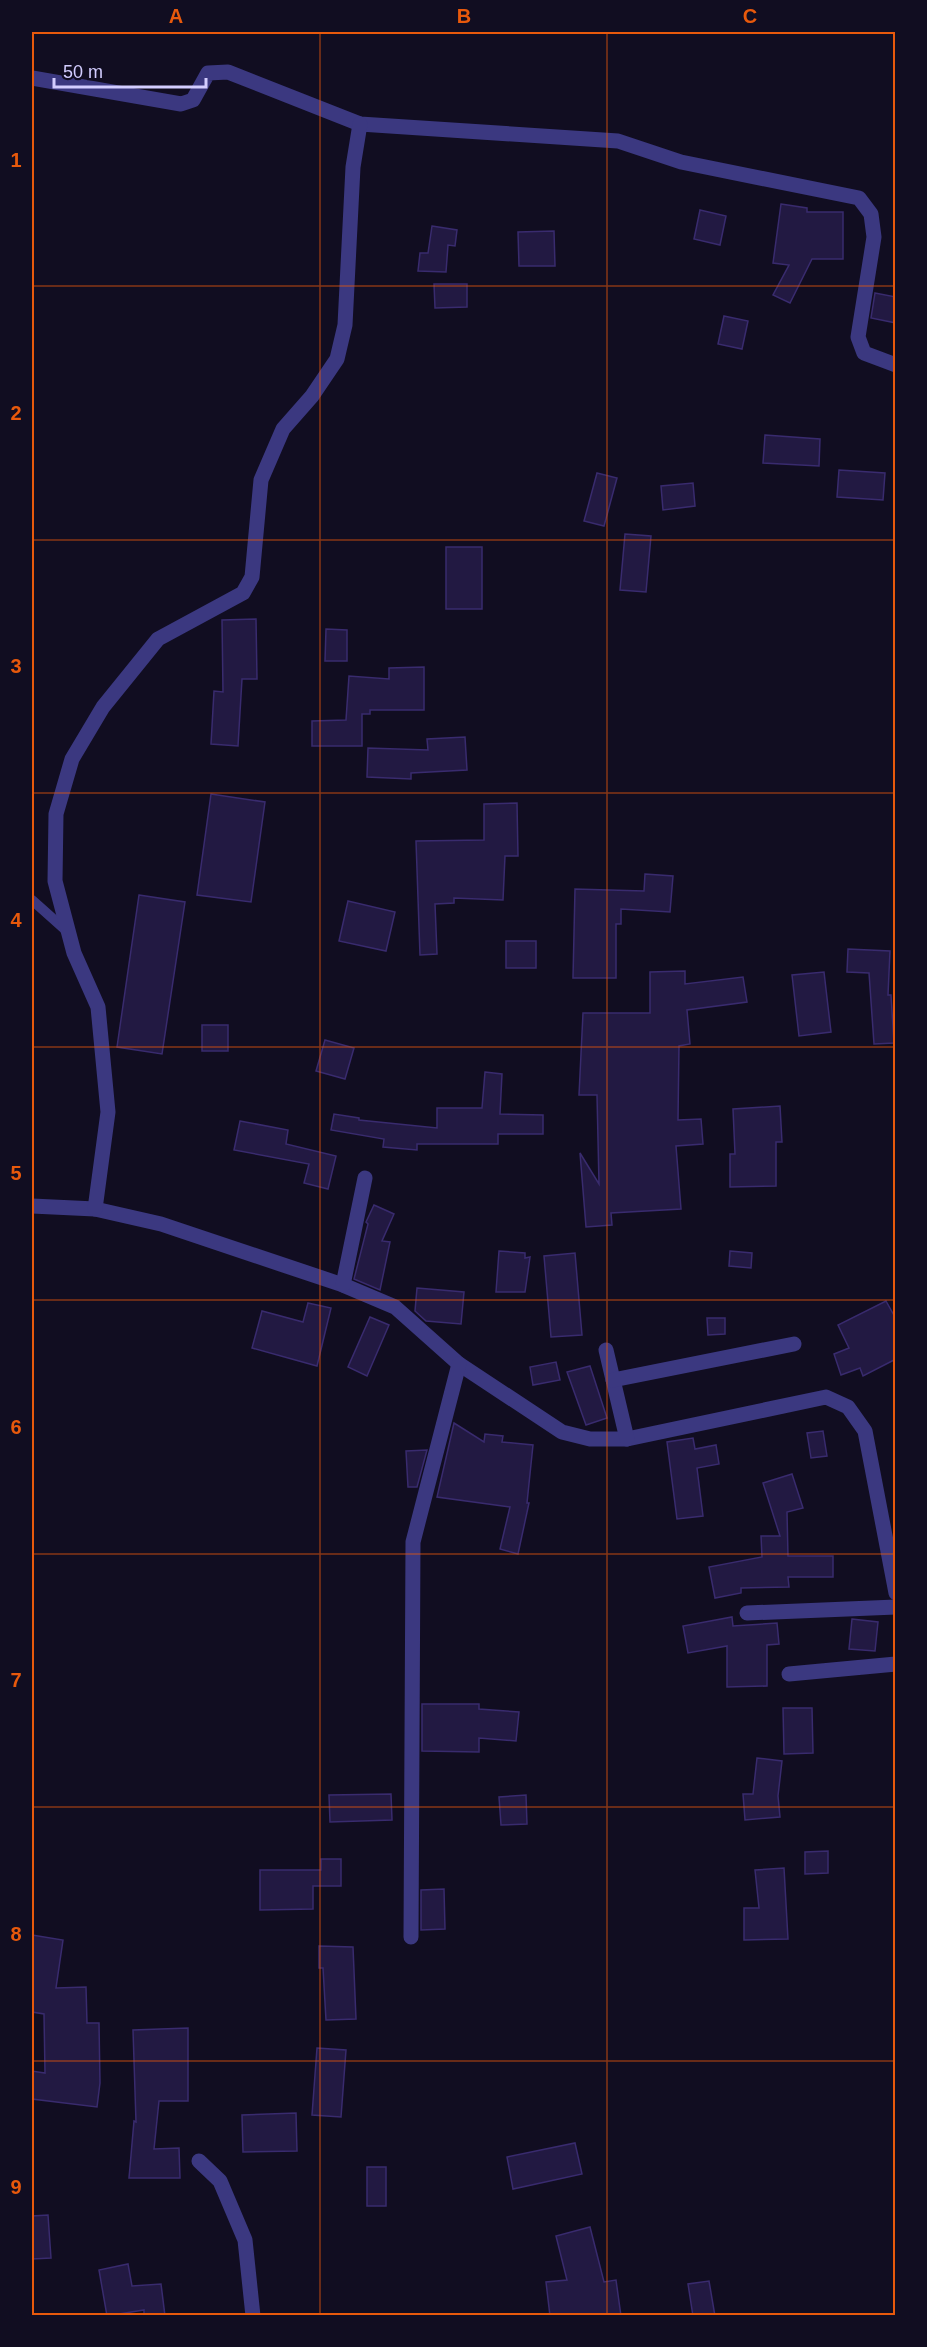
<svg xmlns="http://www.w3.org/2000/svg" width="927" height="2347" font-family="Helvetica,sans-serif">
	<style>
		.building { fill: #221942; stroke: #392b6e; stroke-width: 1.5 }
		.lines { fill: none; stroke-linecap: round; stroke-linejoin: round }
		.service { stroke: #3b3880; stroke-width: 10 }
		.minor { stroke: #3b3880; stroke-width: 15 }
		.grid { fill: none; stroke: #e8590c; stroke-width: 1.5; stroke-opacity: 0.55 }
		.neatline { fill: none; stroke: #e8590c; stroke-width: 2 }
		.grid-label { font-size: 20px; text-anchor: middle; font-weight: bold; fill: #e8590c }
	</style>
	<rect width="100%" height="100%" fill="#110d21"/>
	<g class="building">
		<path d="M 781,204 L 807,208 L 807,212 L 843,212 L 843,259 L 812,259 L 790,303 L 773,295 L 789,265 L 773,263 Z"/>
		<path d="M 700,210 L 726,216 L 720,245 L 694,239 Z"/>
		<path d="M 432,226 L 457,230 L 455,246 L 448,245 L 446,272 L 418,271 L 420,253 L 428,253 Z"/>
		<path d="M 554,231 L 555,266 L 519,266 L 518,232 Z"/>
		<path d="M 434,284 L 467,284 L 467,307 L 435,308 Z"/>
		<path d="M 875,293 L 896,297 L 896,323 L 871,318 Z"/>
		<path d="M 724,316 L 748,321 L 742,349 L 718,344 Z"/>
		<path d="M 765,435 L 820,439 L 819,466 L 763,463 Z"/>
		<path d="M 839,470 L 885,473 L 883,500 L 837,497 Z"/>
		<path d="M 597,473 L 617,478 L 604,526 L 584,521 Z"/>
		<path d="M 693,483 L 695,506 L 663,510 L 661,486 Z"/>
		<path d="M 625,534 L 651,536 L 646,592 L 620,590 Z"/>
		<rect x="446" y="547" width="36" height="62"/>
		<path d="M 256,619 L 257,679 L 242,679 L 238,746 L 211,744 L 214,691 L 223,692 L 222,620 Z"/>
		<path d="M 326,629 L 347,630 L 347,661 L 325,661 Z"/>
		<path d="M 424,667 L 424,710 L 370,710 L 370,714 L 362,714 L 362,746 L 312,746 L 312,721 L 346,720 L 349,676 L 389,679 L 389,668 Z"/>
		<path d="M 465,737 L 467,770 L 411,773 L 411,779 L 367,777 L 368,748 L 428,750 L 427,739 Z"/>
		<path d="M 211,794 L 265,802 L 251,902 L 197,895 Z"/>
		<path d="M 517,803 L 518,856 L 505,856 L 503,900 L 454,898 L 454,903 L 435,904 L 437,954 L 420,955 L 416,841 L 484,840 L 484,804 Z"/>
		<path d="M 645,874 L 673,876 L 670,912 L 621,909 L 621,924 L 616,924 L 616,978 L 573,978 L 575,889 L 644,891 Z"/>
		<path d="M 139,895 L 185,902 L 162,1054 L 117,1047 Z"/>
		<path d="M 348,901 L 395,912 L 386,951 L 339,941 Z"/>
		<rect x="506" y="941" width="30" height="27"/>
		<path d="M 848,949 L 890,951 L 888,995 L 891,995 L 894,1043 L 874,1044 L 869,973 L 847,972 Z"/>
		<path d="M 685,971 L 685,984 L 743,977 L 747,1002 L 687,1010 L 690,1044 L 679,1046 L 678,1120 L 701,1119 L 703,1144 L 676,1146 L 681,1209 L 611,1213 L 612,1225 L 586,1227 L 580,1153 L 599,1184 L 597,1095 L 579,1095 L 583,1013 L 650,1013 L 650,972 Z"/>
		<path d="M 824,972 L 831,1032 L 799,1036 L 792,975 Z"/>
		<rect x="202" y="1025" width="26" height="26"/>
		<path d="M 325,1040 L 354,1048 L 345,1079 L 316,1071 Z"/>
		<path d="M 485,1072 L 502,1074 L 500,1114 L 543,1115 L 543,1134 L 498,1134 L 498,1144 L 417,1144 L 417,1150 L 383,1147 L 384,1139 L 331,1130 L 334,1114 L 359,1118 L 359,1120 L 437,1128 L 437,1108 L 482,1108 Z"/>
		<path d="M 780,1106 L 782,1142 L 776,1142 L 776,1186 L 730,1187 L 730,1154 L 735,1154 L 733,1109 Z"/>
		<path d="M 240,1121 L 288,1130 L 286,1144 L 336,1156 L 328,1189 L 304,1183 L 309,1164 L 234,1150 Z"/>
		<path d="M 374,1205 L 394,1214 L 382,1241 L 390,1242 L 380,1290 L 354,1279 L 368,1224 L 366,1222 Z"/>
		<path d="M 499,1251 L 525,1253 L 525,1258 L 530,1257 L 525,1292 L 496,1292 Z"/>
		<path d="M 730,1251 L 752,1253 L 751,1268 L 729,1266 Z"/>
		<path d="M 575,1253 L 582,1335 L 551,1337 L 544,1256 Z"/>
		<path d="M 417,1288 L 464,1292 L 461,1324 L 426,1321 L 415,1311 Z"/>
		<path d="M 886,1301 L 896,1319 L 896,1359 L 863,1376 L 860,1368 L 841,1375 L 834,1354 L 849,1348 L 838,1325 Z"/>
		<path d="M 308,1303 L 331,1308 L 317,1366 L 252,1348 L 262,1311 L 303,1322 Z"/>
		<path d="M 370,1317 L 389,1325 L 367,1376 L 348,1367 Z"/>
		<path d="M 707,1318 L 725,1318 L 725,1334 L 708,1335 Z"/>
		<path d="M 556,1362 L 560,1380 L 533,1385 L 530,1367 Z"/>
		<path d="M 590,1366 L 607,1418 L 586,1425 L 567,1372 Z"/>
		<path d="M 454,1423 L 484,1442 L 485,1434 L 503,1436 L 502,1442 L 533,1445 L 527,1503 L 529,1503 L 518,1554 L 500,1549 L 510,1507 L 437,1497 Z"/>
		<path d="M 823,1431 L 827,1456 L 811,1458 L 807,1433 Z"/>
		<path d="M 693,1438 L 695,1449 L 716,1445 L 719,1464 L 697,1468 L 703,1516 L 677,1519 L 667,1442 Z"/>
		<path d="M 427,1450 L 417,1487 L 408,1487 L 406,1451 Z"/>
		<path d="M 792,1474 L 803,1508 L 787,1512 L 788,1556 L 833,1556 L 833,1577 L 788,1577 L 789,1587 L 741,1588 L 741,1593 L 715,1598 L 709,1567 L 762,1557 L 761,1536 L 780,1536 L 763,1483 Z"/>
		<path d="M 732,1617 L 733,1626 L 777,1623 L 779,1644 L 767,1645 L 767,1686 L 727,1687 L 727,1646 L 688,1653 L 683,1626 Z"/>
		<path d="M 852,1619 L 878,1622 L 875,1651 L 849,1649 Z"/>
		<path d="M 422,1704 L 479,1704 L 479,1709 L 519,1712 L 516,1741 L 479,1738 L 479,1752 L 422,1751 Z"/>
		<path d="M 783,1708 L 812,1708 L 813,1753 L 784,1754 Z"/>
		<path d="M 757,1758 L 782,1761 L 778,1796 L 780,1817 L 745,1820 L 743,1794 L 753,1794 Z"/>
		<path d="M 391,1794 L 392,1820 L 330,1822 L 329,1795 Z"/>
		<path d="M 526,1795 L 527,1824 L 501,1825 L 499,1797 Z"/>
		<path d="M 828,1851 L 828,1873 L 805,1874 L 805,1852 Z"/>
		<path d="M 321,1859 L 341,1859 L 341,1886 L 313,1886 L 313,1909 L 260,1910 L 260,1870 L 321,1870 Z"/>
		<path d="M 784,1868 L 788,1939 L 744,1940 L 744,1908 L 759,1908 L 755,1870 Z"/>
		<path d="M 444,1889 L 445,1929 L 421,1930 L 421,1890 Z"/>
		<path d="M 32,1935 L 63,1940 L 56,1988 L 86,1987 L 87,2023 L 99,2023 L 100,2083 L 97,2107 L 32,2099 L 32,2071 L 45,2073 L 44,2014 L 32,2012 Z"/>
		<path d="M 319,1946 L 353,1947 L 356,2019 L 326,2020 L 323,1968 L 319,1968 Z"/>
		<path d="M 188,2028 L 188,2101 L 159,2101 L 154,2149 L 179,2148 L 180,2178 L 129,2178 L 134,2121 L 136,2122 L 133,2030 Z"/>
		<path d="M 317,2048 L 346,2050 L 341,2117 L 312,2115 Z"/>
		<path d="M 296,2113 L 297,2151 L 243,2152 L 242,2115 Z"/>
		<path d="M 575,2143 L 582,2174 L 513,2189 L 507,2157 Z"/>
		<rect x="367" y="2167" width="19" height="39"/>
		<path d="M 48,2215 L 51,2258 L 32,2259 L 32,2216 Z"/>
		<path d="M 590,2227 L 604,2282 L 616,2280 L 621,2316 L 550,2316 L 546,2282 L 567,2280 L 556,2236 Z"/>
		<path d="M 128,2264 L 132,2286 L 161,2284 L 165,2316 L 144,2316 L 144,2310 L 107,2316 L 99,2270 Z"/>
		<path d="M 709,2281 L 715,2316 L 693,2316 L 688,2284 Z"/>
	</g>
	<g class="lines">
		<path class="service" d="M 32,900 L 69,933"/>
		<g class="minor">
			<path d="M 32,78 L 181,104 L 193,100 L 208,73 L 228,72 L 360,124 L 618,141 L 681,162 L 859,198 L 871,214 L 874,237 L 858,337 L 864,353 L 896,365"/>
			<path d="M 32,1206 L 95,1209 L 161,1224 L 343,1285 L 395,1307 L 459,1364 L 562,1432 L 590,1439 L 627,1439 L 826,1397 L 848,1407 L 865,1431 L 896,1593"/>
			<path d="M 95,1209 L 108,1112 L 98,1007 L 74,953 L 55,881 L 56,814 L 72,759 L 103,707 L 158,639 L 243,593 L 252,577 L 261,480 L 283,429 L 312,396 L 337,359 L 345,325 L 353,167 L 360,124"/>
			<path d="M 343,1285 L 365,1178"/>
			<path d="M 606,1350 L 627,1439"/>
			<path d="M 613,1380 L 794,1344"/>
			<path d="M 747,1613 L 896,1607"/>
			<path d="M 789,1674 L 896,1664"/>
			<path d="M 411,1937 L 413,1542 L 459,1364"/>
			<path d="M 199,2161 L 220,2181 L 245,2240 L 253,2316"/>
		</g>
	</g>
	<path class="grid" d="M 320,32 L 320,2316M 607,32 L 607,2316M 32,286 L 896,286M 32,540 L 896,540M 32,793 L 896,793M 32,1047 L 896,1047M 32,1300 L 896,1300M 32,1554 L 896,1554M 32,1807 L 896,1807M 32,2061 L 896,2061"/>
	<rect width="927" height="2347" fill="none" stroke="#110d21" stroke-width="66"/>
	<path d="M54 78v9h152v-9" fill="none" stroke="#d3cdff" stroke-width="3"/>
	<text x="63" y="78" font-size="18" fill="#d3cdff" stroke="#110d21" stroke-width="4.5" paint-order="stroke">50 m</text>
	<rect x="33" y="33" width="861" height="2281" class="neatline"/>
	<g class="grid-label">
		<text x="176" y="23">A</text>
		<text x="464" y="23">B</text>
		<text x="750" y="23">C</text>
		<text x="16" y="167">1</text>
		<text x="16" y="420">2</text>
		<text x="16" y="673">3</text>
		<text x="16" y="927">4</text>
		<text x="16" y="1180">5</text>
		<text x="16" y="1434">6</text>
		<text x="16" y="1687">7</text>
		<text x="16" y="1941">8</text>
		<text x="16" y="2194">9</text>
	</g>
</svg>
